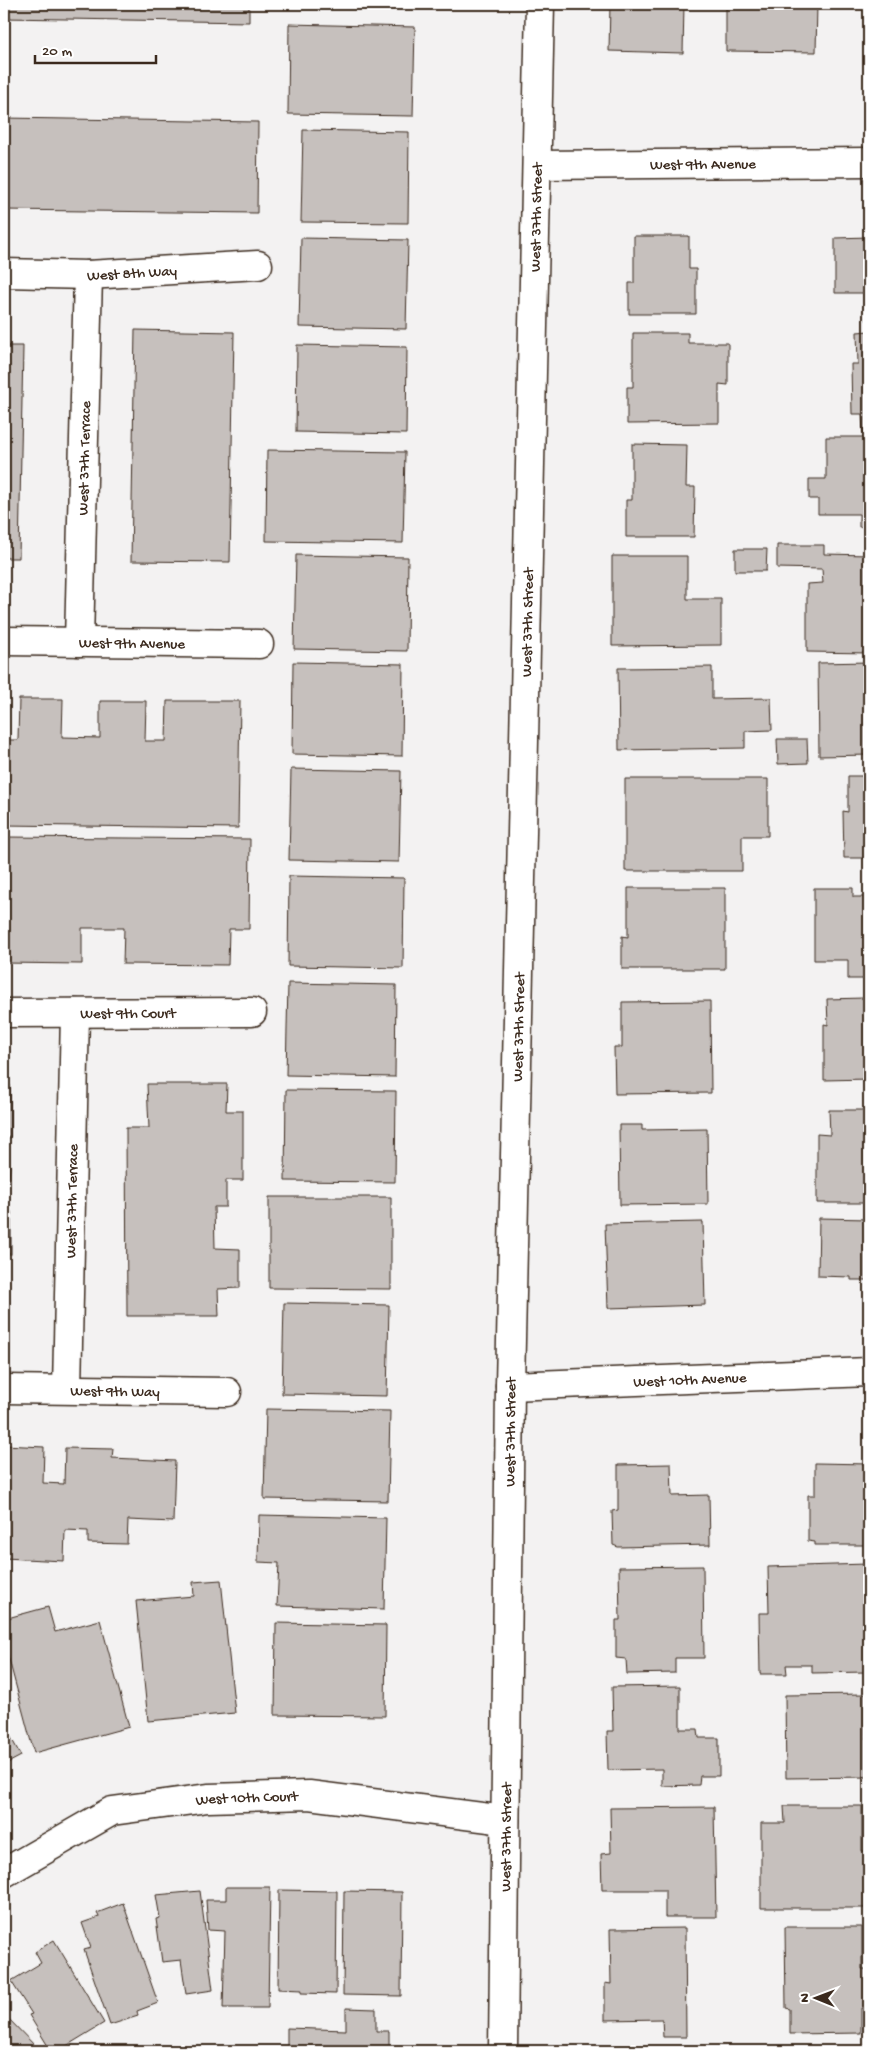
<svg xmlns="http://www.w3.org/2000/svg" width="873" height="2055" font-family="'Gochi Hand',sans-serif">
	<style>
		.building { fill: #c6c0bd; stroke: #3b2a1e }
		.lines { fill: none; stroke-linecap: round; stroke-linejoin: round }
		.minor-casing { stroke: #3b2a1e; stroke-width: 31 }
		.tertiary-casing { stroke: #3b2a1e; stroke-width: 31 }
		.minor { stroke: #fff; stroke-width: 28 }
		.tertiary { stroke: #fff; stroke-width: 28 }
		.labels { text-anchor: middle; stroke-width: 4.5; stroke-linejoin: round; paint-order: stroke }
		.street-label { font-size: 15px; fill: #3b2a1e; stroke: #fff }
	</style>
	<rect width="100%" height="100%" fill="#f3f2f2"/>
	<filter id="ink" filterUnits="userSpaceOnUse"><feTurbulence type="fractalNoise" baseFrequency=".02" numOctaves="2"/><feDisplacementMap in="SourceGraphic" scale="10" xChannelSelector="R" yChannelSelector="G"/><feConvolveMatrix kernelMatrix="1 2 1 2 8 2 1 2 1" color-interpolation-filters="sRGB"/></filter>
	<g filter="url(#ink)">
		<g class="building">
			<path d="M 4,4 L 249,4 L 249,22 L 4,18 Z"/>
			<path d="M 290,4 L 413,4 L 413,8 L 290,6 Z"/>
			<path d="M 610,4 L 684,4 L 683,53 L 609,51 Z"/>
			<path d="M 726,4 L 817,4 L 816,52 L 726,51 Z"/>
			<path d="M 289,24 L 415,27 L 413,116 L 288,114 Z"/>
			<path d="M 4,118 L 258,122 L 257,213 L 4,210 Z"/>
			<path d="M 303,130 L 409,132 L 408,223 L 301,222 Z"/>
			<path d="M 634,236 L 689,236 L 689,269 L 696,269 L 696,314 L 629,314 L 629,283 L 634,283 Z"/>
			<path d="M 869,237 L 869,321 L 867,321 L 867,293 L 835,293 L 835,238 Z"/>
			<path d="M 301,238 L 408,240 L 406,329 L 299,327 Z"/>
			<path d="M 135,330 L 234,332 L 230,562 L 131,561 Z"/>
			<path d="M 869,331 L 869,432 L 863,433 L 862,414 L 852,414 L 851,364 L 858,364 L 857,332 Z"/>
			<path d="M 633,333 L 688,333 L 688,343 L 728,343 L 728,385 L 719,384 L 719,423 L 627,424 L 627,387 L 633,387 Z"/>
			<path d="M 297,345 L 407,347 L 406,434 L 296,432 Z"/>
			<path d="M 4,346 L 23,346 L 19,558 L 4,558 Z"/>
			<path d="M 826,437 L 869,437 L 869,527 L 859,527 L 859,514 L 818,514 L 818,499 L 809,499 L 809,479 L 826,479 Z"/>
			<path d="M 632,444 L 687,445 L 686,487 L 695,487 L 694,537 L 626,537 L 626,500 L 632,500 Z"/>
			<path d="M 267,450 L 405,452 L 403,543 L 266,541 Z"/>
			<path d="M 777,545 L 824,545 L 824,554 L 869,555 L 869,653 L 807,652 L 807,584 L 823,583 L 822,569 L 777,568 Z"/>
			<path d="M 735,549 L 767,549 L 766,571 L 735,571 Z"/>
			<path d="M 296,555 L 408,557 L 407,651 L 294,649 Z"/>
			<path d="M 612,556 L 687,556 L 687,599 L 721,599 L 721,645 L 612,646 Z"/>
			<path d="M 293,662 L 403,664 L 402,756 L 292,754 Z"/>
			<path d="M 869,662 L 869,755 L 819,756 L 818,663 Z"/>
			<path d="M 712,667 L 712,699 L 771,698 L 772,730 L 745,731 L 745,748 L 619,750 L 618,668 Z"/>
			<path d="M 19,699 L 63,699 L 62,737 L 100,738 L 100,701 L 146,701 L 145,741 L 166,741 L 167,701 L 240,701 L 238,828 L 4,825 L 4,740 L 18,740 Z"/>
			<path d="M 777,739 L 807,739 L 808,763 L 778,764 Z"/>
			<path d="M 291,769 L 401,771 L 399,862 L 289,860 Z"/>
			<path d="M 848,776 L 869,776 L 869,858 L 844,858 L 843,811 L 848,812 Z"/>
			<path d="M 625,779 L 768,779 L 768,836 L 742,836 L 742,871 L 625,871 Z"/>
			<path d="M 5,837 L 250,839 L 249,929 L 229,929 L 228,965 L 123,964 L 124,928 L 82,928 L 82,964 L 4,963 Z"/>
			<path d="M 289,876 L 404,878 L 403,968 L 288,966 Z"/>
			<path d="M 628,888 L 725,888 L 725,969 L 622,969 L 622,936 L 628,937 Z"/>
			<path d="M 814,888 L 853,888 L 853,897 L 869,897 L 869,979 L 848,979 L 848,960 L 814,960 Z"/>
			<path d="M 288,983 L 396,985 L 395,1077 L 286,1075 Z"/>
			<path d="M 864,998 L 869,998 L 869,1079 L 824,1080 L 824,1024 L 828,1025 L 827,999 Z"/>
			<path d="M 710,1001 L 711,1093 L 615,1094 L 614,1047 L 622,1047 L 622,1002 Z"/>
			<path d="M 147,1084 L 227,1084 L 226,1111 L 243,1111 L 243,1180 L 226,1180 L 226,1207 L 214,1207 L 215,1248 L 240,1249 L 240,1288 L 218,1289 L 219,1316 L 127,1316 L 126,1128 L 149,1128 Z"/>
			<path d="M 4,1085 L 10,1085 L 10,1137 L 4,1138 Z"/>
			<path d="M 286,1090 L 396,1091 L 395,1182 L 285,1181 Z"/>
			<path d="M 829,1110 L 869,1110 L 869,1203 L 817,1203 L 817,1134 L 830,1135 Z"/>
			<path d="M 619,1125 L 642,1125 L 642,1130 L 707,1129 L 708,1204 L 620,1205 Z"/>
			<path d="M 4,1165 L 10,1165 L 9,1180 L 4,1180 Z"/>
			<path d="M 269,1197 L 391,1197 L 391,1289 L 269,1288 Z"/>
			<rect x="4" y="1212" width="7" height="42"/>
			<path d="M 819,1218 L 869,1219 L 869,1280 L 851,1280 L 851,1277 L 818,1276 Z"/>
			<path d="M 703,1222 L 705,1305 L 608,1308 L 605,1224 Z"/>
			<rect x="4" y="1275" width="2" height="43"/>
			<path d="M 284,1303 L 389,1305 L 387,1396 L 282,1394 Z"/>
			<path d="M 266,1409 L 390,1411 L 388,1501 L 264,1499 Z"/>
			<path d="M 4,1445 L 44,1447 L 43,1483 L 64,1484 L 65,1448 L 113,1449 L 112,1458 L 175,1461 L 173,1522 L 128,1520 L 127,1544 L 88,1543 L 88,1531 L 65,1530 L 64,1561 L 4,1558 Z"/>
			<path d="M 815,1463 L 869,1464 L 869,1545 L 815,1545 L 815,1542 L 808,1541 L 808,1495 L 815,1495 Z"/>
			<path d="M 671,1464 L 672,1496 L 709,1495 L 710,1545 L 618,1547 L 613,1545 L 612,1511 L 618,1510 L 618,1465 Z"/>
			<path d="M 259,1515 L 386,1518 L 384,1609 L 277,1606 L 279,1563 L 258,1562 Z"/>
			<path d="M 867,1564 L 869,1666 L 866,1666 L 866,1672 L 812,1673 L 812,1665 L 786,1665 L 787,1674 L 760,1674 L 759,1613 L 769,1613 L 768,1567 Z"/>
			<path d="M 703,1566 L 704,1658 L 675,1658 L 675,1673 L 627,1674 L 626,1659 L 616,1658 L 616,1620 L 620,1620 L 619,1567 Z"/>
			<path d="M 221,1580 L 235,1713 L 148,1721 L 136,1601 L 194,1596 L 193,1582 Z"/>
			<path d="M 48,1607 L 55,1632 L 100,1620 L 129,1727 L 34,1753 L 4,1641 L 4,1619 Z"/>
			<path d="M 276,1623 L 386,1625 L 385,1716 L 275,1715 Z"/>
			<path d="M 680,1686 L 680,1729 L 698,1729 L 699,1738 L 719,1738 L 719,1776 L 700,1776 L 699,1785 L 662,1786 L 662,1769 L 608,1770 L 607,1731 L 613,1731 L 612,1687 Z"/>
			<path d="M 866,1694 L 866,1738 L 869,1738 L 869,1777 L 786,1778 L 785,1695 Z"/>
			<path d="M 4,1725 L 21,1756 L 4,1765 Z"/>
			<path d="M 784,1806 L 862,1806 L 862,1851 L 868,1851 L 869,1908 L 761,1908 L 761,1823 L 785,1823 Z"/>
			<path d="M 714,1807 L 716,1917 L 665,1917 L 665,1890 L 602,1890 L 601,1854 L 611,1853 L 610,1808 Z"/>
			<path d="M 226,1887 L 270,1887 L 268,2008 L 223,2008 L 225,1931 L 208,1930 L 206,1900 L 226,1900 Z"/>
			<path d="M 279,1890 L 337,1891 L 336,1994 L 301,1993 L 302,1990 L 278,1989 Z"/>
			<path d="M 200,1891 L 213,1990 L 186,1994 L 181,1960 L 162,1962 L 156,1919 L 160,1918 L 156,1895 Z"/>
			<path d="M 344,1891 L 402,1892 L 401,1996 L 343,1995 Z"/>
			<path d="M 123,1903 L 158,2003 L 137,2011 L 138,2016 L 110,2025 L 84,1950 L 91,1948 L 82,1923 L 99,1917 L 97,1913 Z"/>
			<path d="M 785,1927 L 862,1927 L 862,1969 L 868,1969 L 869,2008 L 861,2008 L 861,2033 L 790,2034 L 790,2009 L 786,2008 Z"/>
			<path d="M 685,1928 L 686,2037 L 663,2037 L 662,2019 L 605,2020 L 605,1983 L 611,1984 L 610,1929 Z"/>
			<path d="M 54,1940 L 104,2023 L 58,2051 L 51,2051 L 29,2015 L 32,2014 L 11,1981 L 41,1963 L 35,1952 Z"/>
			<path d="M 346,2008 L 376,2009 L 376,2031 L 389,2031 L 389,2051 L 287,2051 L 287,2028 L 346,2030 Z"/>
			<path d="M 4,2014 L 40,2051 L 4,2051 Z"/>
			<path d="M 860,2047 L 860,2051 L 773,2051 L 773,2048 Z"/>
			<rect x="601" y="2048" width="87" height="3"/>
		</g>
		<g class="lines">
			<g class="minor-casing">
				<g id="minor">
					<path id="s1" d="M 538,165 L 869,162"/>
					<path id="s2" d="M 4,273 L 88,275 L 258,265"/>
					<path id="s3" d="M 4,641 L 259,644"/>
					<path id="s4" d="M 79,642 L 88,275"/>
					<path id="s5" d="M 4,1013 L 252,1012"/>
					<path id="s6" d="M 510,1386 L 869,1372"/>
					<path id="s7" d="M 4,1389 L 227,1392"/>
					<path id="s8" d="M 67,1389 L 75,1013"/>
					<path id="s9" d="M 4,1873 L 112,1811 L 208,1798 L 309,1795 L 505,1820"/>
				</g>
			</g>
			<g class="tertiary-casing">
				<g id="tertiary">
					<path id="s10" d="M 503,2051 L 510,1386 L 540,4"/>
				</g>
			</g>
			<use href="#minor" class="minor"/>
			<use href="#tertiary" class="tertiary"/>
		</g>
	</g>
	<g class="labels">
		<g class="street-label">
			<text dy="5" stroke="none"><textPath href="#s1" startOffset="165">West 9th Avenue</textPath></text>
			<text dy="5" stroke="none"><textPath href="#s10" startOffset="1834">West 37th Street</textPath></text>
			<text dy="5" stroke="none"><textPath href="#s2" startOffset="128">West 8th Way</textPath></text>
			<text dy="5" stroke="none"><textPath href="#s4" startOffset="184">West 37th Terrace</textPath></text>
			<text dy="5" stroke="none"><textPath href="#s10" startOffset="1429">West 37th Street</textPath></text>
			<text dy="5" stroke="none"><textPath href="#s3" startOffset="128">West 9th Avenue</textPath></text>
			<text dy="5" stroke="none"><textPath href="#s5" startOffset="124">West 9th Court</textPath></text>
			<text dy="5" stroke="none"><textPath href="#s10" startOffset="1024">West 37th Street</textPath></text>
			<text dy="5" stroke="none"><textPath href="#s8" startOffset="188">West 37th Terrace</textPath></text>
			<text dy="5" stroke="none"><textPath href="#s6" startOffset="180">West 10th Avenue</textPath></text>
			<text dy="5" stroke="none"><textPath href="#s7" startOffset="111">West 9th Way</textPath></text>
			<text dy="5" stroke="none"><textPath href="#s10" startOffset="619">West 37th Street</textPath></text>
			<text dy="5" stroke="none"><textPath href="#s9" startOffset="260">West 10th Court</textPath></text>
			<text dy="5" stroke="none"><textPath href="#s10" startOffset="214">West 37th Street</textPath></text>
		</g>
	</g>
	<rect width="873" height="2055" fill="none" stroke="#fff" stroke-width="20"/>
	<rect x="10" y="10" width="853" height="2035" fill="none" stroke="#3b2a1e" stroke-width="2" filter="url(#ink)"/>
	<g transform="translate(816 1998) rotate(271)" stroke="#ffffff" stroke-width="4" paint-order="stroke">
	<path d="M0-4L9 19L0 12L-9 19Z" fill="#3b2a1e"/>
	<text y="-8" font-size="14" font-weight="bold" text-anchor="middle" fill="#3b2a1e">N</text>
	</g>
	<path d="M35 55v8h121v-8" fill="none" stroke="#3b2a1e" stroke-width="2.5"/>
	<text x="42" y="55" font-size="15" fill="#3b2a1e" stroke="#ffffff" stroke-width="4" paint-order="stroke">20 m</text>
</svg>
